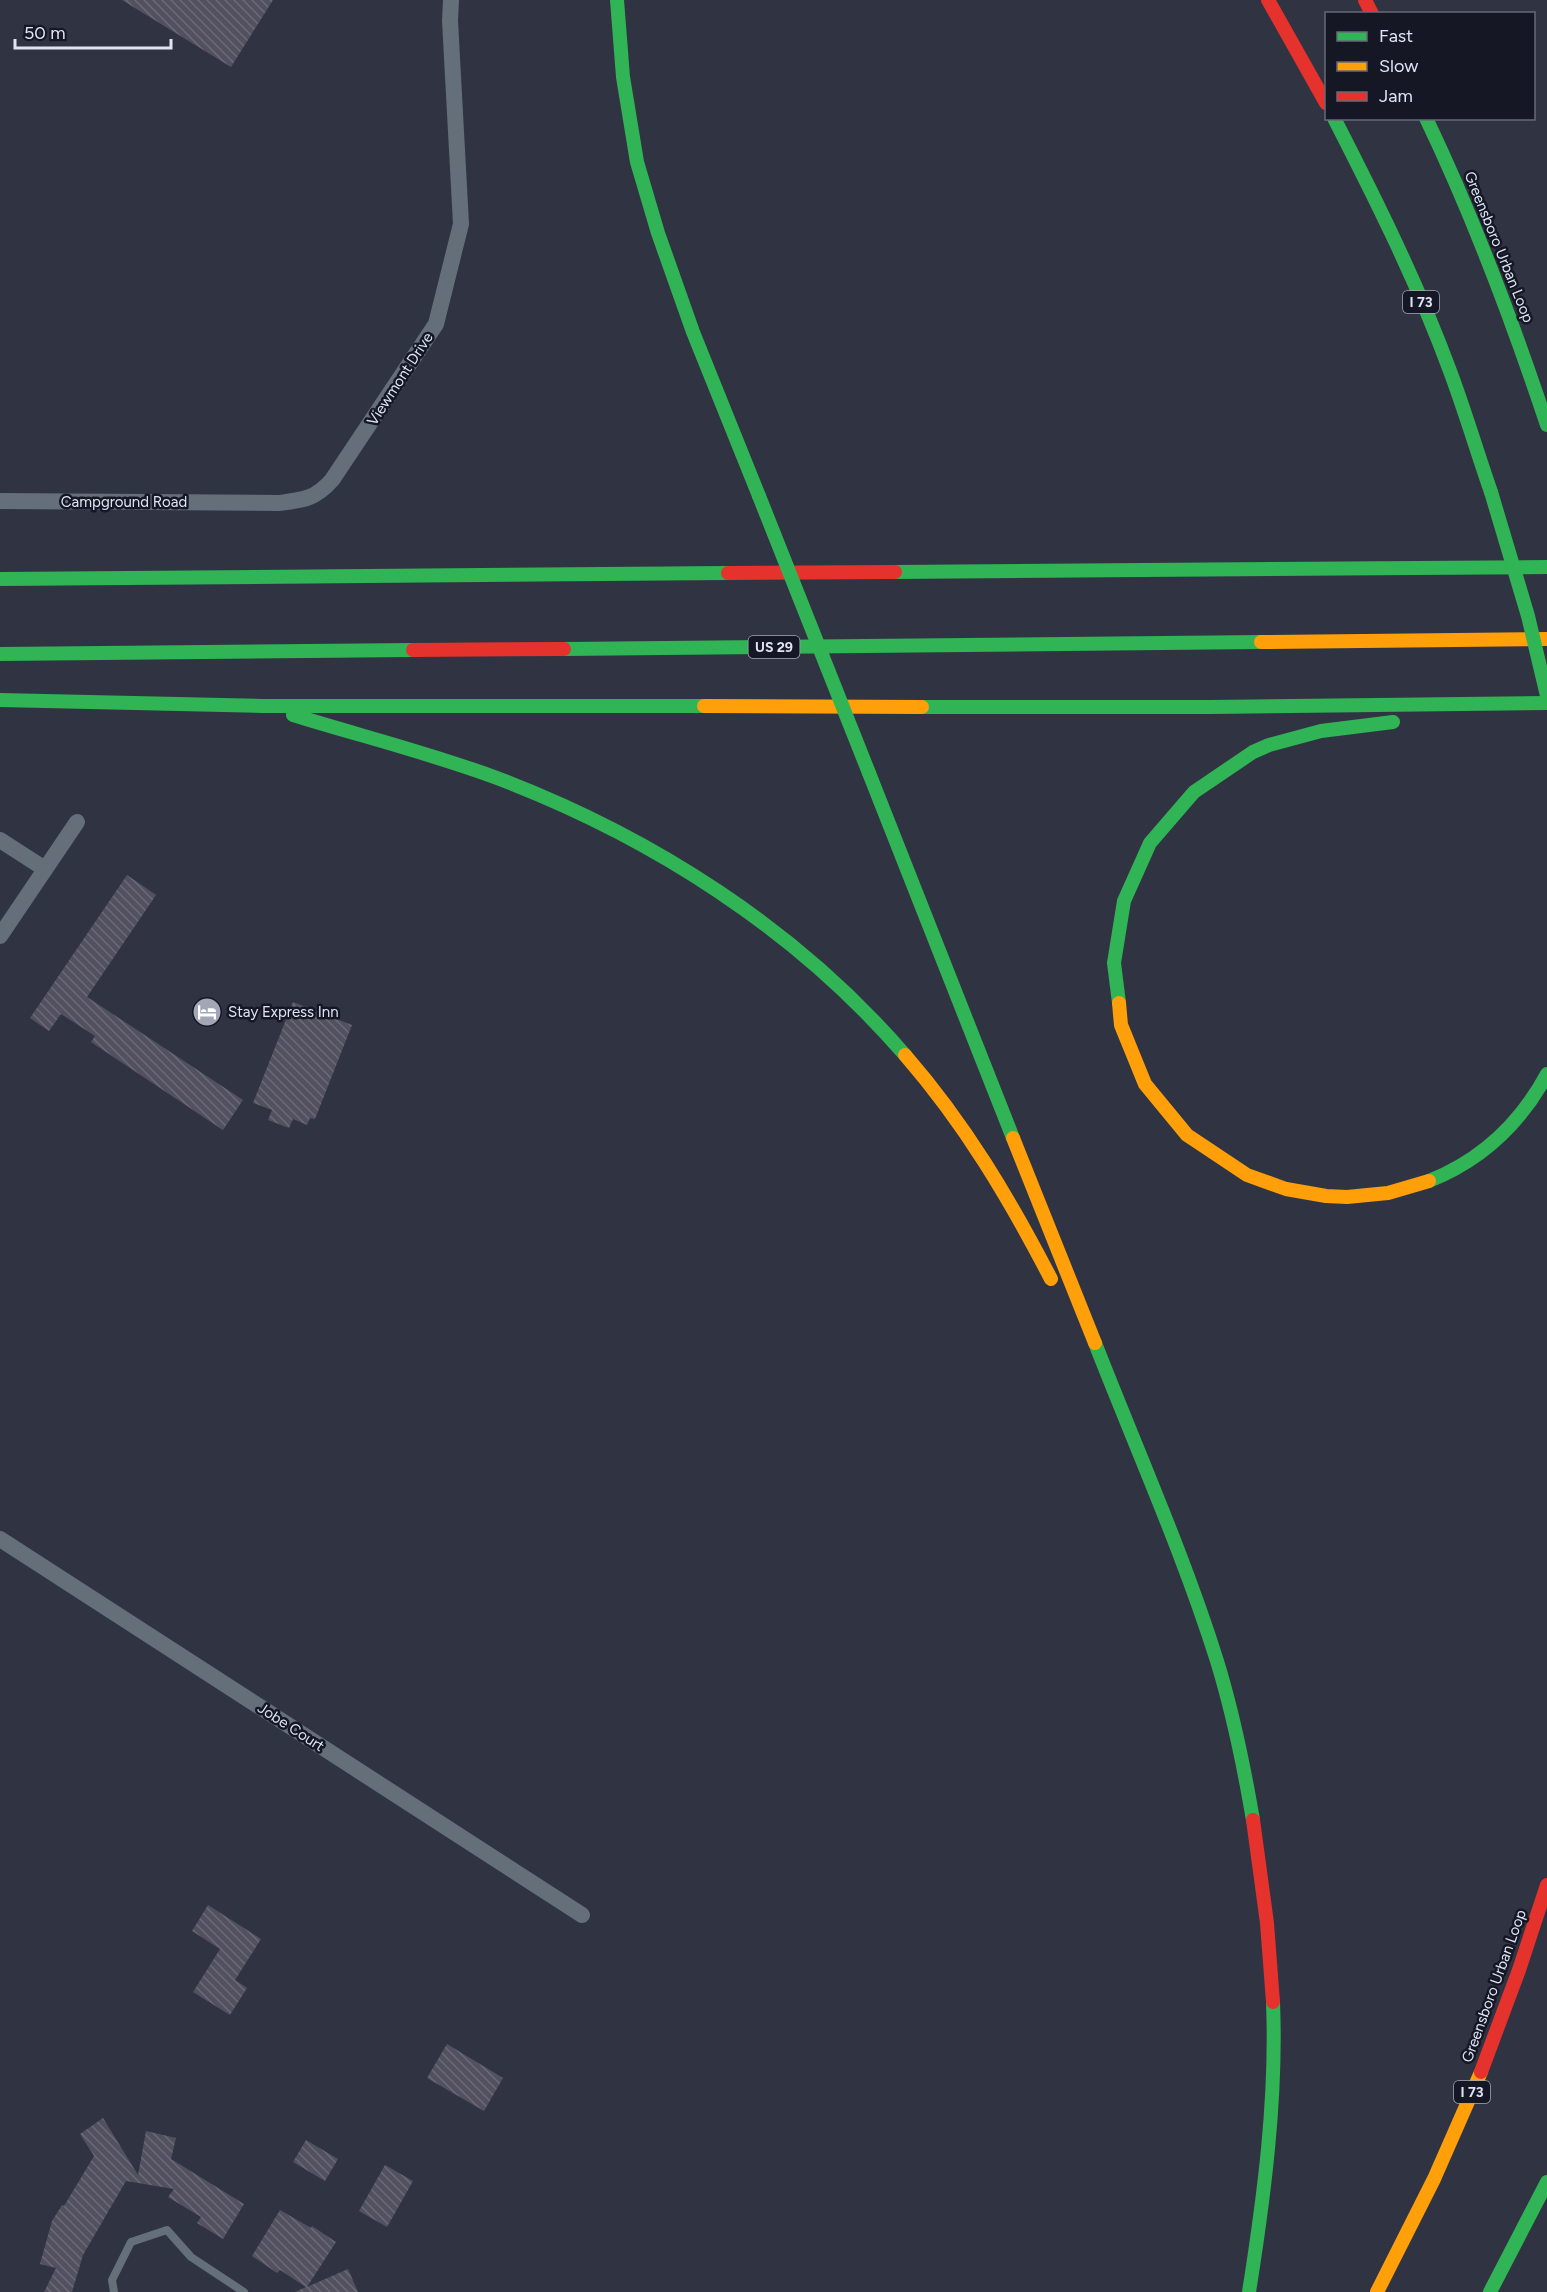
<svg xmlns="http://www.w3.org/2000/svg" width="1547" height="2292" font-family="Figtree,sans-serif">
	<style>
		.building { fill: url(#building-back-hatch) }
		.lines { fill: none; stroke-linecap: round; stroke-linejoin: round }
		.lane { stroke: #646f79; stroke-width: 8 }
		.street { stroke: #646f79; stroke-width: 16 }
		.fast { stroke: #30b455; stroke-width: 14 }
		.slow { stroke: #ff9f0a; stroke-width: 14 }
		.jam { stroke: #e5322d; stroke-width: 14 }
		.fast-bridge { stroke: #30b455; stroke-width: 14 }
		.labels { text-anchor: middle; stroke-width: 5; stroke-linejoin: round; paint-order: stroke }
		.shield { fill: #151824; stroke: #a2a7b6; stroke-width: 1.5 }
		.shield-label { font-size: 14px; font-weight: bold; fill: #dfe4f5 }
		.street-label { font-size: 15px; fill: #dfe4f5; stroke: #151824 }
		.poi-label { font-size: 15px; fill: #dfe4f5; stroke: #151824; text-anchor: start }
	</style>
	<defs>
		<pattern id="building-back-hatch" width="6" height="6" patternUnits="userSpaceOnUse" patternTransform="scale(1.5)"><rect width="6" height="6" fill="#535160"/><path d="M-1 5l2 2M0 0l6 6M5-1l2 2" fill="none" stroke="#6b6a77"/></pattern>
	</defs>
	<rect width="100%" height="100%" fill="#303442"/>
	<g class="building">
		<path d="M 122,0 L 273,0 L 231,67 Z"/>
		<path d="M 127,875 L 156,895 L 87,997 L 243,1100 L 223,1130 L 91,1042 L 95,1036 L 61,1014 L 49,1031 L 30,1018 Z"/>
		<path d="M 293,1002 L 352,1025 L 315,1119 L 310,1118 L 307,1125 L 293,1119 L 289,1128 L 268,1120 L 272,1110 L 253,1103 Z"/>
		<path d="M 208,1905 L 261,1939 L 235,1980 L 247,1988 L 230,2015 L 193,1992 L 220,1949 L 192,1931 Z"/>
		<path d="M 447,2044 L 503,2078 L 484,2111 L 427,2078 Z"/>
		<path d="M 103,2118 L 138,2175 L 146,2131 L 176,2138 L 171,2159 L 244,2204 L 223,2239 L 197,2223 L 201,2217 L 168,2197 L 174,2189 L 126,2181 L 83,2255 L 72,2292 L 44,2292 L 56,2268 L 40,2264 L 52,2221 L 62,2205 L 64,2206 L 94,2156 L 80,2134 Z"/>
		<path d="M 306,2140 L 338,2159 L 325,2181 L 293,2162 Z"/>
		<path d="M 385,2165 L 413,2181 L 387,2227 L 359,2211 Z"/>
		<path d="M 280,2210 L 311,2228 L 312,2226 L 336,2242 L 307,2287 L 348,2269 L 358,2292 L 295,2292 L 306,2287 L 280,2270 L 277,2273 L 252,2256 Z"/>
	</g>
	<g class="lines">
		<path class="lane" d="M 114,2292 L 112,2280 L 131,2242 L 167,2230 L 191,2257 L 244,2292"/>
		<g class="street">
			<path d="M 0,501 L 279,503 C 304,500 315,499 332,480 L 436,324 L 461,224 L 450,21 L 451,0"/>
			<path d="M 0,840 L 45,869"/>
			<path d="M 0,936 L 77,822"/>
			<path d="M 0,1539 L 582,1915"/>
		</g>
		<g class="fast">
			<path d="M 617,0 L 623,77 L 637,162 L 658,233 L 693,332 L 759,496"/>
			<path d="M 1334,118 C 1376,200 1418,284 1450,371 C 1465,411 1477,452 1491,492"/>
			<path d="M 1426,118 C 1474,218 1512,320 1547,425"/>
			<path d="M 895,572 L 1547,567"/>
			<path d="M 0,579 L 728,573"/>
			<path d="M 564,649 L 1261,642"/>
			<path d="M 0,654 L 413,650"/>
			<path d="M 0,700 L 262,706 L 704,706"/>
			<path d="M 922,707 L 1210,707 L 1547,703"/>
			<path d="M 293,715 C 361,736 430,753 497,778 C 652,837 796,929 905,1055"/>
			<path d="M 869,773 L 1013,1138"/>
			<path d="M 1119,1003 L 1114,963 L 1124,901 L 1150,843 L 1194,792 L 1253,752 L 1269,745 L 1321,731 L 1393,722"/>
			<path d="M 1429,1181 C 1482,1160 1520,1124 1547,1074"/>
			<path d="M 1095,1343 C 1136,1448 1183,1553 1217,1661 C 1233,1713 1244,1767 1253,1820"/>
			<path d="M 1249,2292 C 1264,2197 1277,2098 1273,2002"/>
			<path d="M 1490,2292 L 1547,2182"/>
		</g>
		<g class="slow">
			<path d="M 1261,642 L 1547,639"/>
			<path d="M 704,706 L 922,707"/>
			<path d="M 1119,1003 L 1121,1025 L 1145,1084 L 1187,1135 L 1247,1175 L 1286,1189 L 1326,1196 L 1347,1197 L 1388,1193 L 1429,1181"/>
			<path d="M 905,1055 C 965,1124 1009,1198 1051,1279"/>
			<path d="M 1013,1138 L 1095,1343"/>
			<path d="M 1377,2292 L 1434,2179 L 1481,2072"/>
		</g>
		<g class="jam">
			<path d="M 1268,0 L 1326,103"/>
			<path d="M 1365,0 L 1372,14"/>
			<path d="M 728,573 L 895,572"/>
			<path d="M 413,650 L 564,649"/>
			<path d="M 1253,1820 L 1267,1923 L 1273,2002"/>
			<path d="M 1481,2072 L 1519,1970 L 1547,1885"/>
		</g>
		<g class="fast-bridge">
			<path d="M 1491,492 L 1528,616 L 1547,696"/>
			<path d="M 759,496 L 869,773"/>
		</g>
	</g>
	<defs>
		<g id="hotel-disc" transform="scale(1.5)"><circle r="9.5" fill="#a2a6b6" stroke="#151824"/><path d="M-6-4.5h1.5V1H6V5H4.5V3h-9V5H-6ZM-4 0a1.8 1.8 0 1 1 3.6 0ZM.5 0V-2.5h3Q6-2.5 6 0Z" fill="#fff"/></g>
	</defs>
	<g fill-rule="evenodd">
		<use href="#hotel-disc" x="207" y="1012"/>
	</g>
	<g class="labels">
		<g class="shield">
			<rect x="1403" y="291" width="36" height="22" rx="4.5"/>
			<rect x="748.5" y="636" width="51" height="22" rx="4.5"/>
			<rect x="1454" y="2081" width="36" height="22" rx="4.5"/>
		</g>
		<g class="shield-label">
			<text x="1421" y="307">I 73</text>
			<text x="774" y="652">US 29</text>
			<text x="1472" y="2097">I 73</text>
		</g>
		<g class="street-label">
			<text transform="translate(1499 247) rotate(68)" y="5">Greensboro Urban Loop</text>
			<text transform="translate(400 379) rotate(-57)" y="5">Viewmont Drive</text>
			<text x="124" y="507">Campground Road</text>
			<text transform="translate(291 1727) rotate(33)" y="5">Jobe Court</text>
			<text transform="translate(1494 1986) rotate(-70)" y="5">Greensboro Urban Loop</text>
		</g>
		<g class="poi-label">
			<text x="228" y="1017">Stay Express Inn</text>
		</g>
	</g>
	<rect x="1325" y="12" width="210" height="108" fill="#151824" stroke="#666a78" stroke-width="1.5"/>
	<rect x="1337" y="32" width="30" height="9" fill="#30b455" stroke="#666a78" stroke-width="1.5"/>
	<text x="1379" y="42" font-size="18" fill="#dfe4f5">Fast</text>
	<rect x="1337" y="62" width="30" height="9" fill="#ff9f0a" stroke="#666a78" stroke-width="1.5"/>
	<text x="1379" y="72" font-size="18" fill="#dfe4f5">Slow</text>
	<rect x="1337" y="92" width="30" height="9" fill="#e5322d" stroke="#666a78" stroke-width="1.5"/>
	<text x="1379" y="102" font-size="18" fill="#dfe4f5">Jam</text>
	<path d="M15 39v9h156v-9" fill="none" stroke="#dfe4f5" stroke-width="3"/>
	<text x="24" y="39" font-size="18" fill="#dfe4f5" stroke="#151824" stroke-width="4.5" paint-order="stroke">50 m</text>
</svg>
